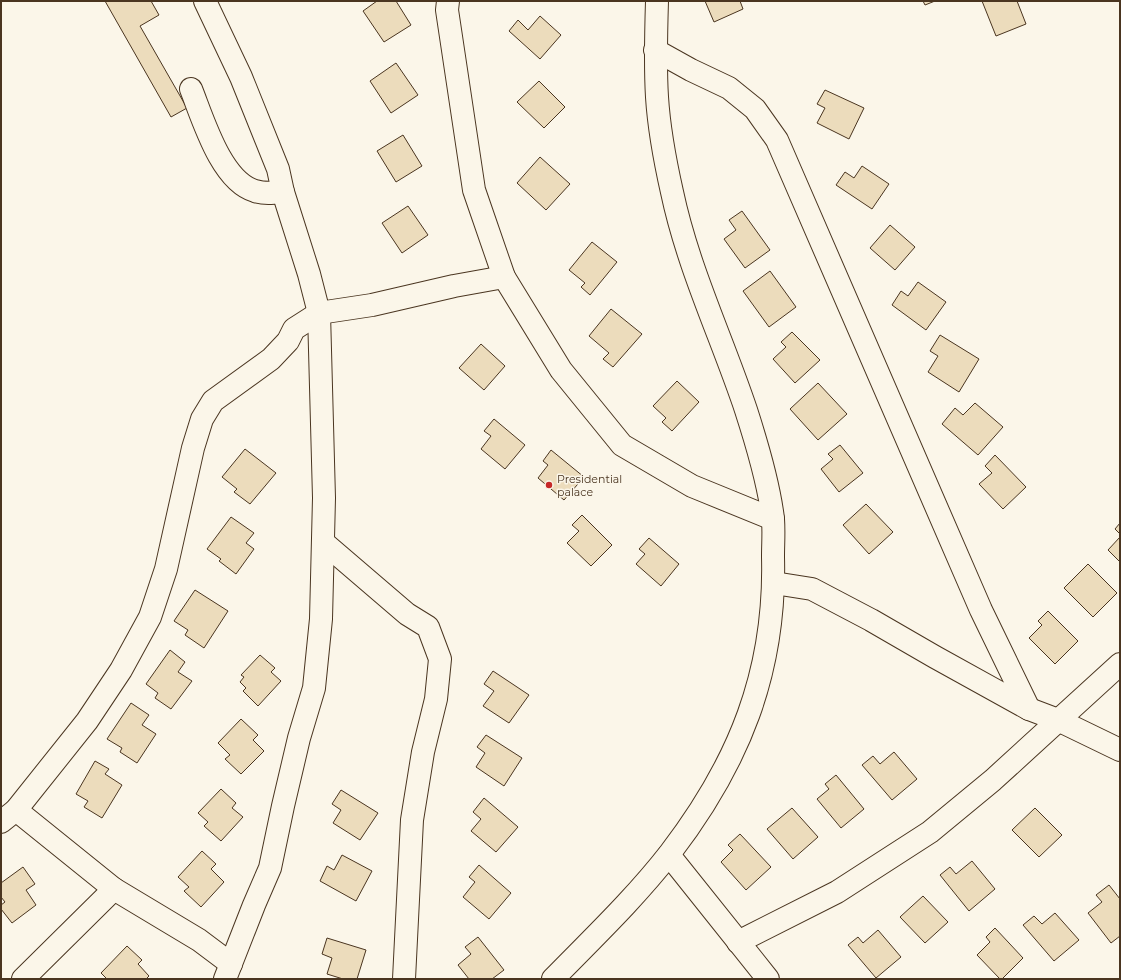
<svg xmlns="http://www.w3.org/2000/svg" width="1121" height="980" font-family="Montserrat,sans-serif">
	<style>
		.building { fill: #ecdcbc; stroke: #4a3520 }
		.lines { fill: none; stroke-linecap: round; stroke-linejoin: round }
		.minor-casing { stroke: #4a3520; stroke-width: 24 }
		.minor { stroke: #fbf6e9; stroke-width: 22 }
		.poi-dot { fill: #c62828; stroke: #fbf6e9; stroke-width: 1.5 }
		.labels { text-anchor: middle; stroke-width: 3; stroke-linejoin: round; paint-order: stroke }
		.poi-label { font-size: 11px; fill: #4a3520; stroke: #fbf6e9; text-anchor: start }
	</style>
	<rect width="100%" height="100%" fill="#fbf6e9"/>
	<g class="building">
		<path d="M 105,1 L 151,1 L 159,15 L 140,26 L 187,108 L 171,117 Z"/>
		<path d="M 377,1 L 396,1 L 411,25 L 384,42 L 363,11 Z"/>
		<path d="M 705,1 L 740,1 L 743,9 L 714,22 Z"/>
		<path d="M 923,1 L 935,1 L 925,5 Z"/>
		<path d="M 982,1 L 1017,1 L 1026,24 L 996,36 Z"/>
		<path d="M 540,16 L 561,35 L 540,59 L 509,31 L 518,20 L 528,30 Z"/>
		<path d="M 396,63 L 418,95 L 391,113 L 370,81 Z"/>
		<path d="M 539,81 L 565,107 L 544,128 L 517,102 Z"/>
		<path d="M 825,90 L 864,108 L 849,139 L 817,123 L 825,108 L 817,104 Z"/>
		<path d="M 403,135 L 422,166 L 396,182 L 377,151 Z"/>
		<path d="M 540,157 L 570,184 L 546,210 L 517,183 Z"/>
		<path d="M 862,166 L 889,184 L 872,209 L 836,185 L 845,172 L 854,178 Z"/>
		<path d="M 408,206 L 428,235 L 402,253 L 382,223 Z"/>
		<path d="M 742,211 L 770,250 L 745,268 L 724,239 L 736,230 L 729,220 Z"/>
		<path d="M 890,225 L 915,247 L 895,270 L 870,248 Z"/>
		<path d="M 592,242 L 617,262 L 590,295 L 581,287 L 585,283 L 569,270 Z"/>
		<path d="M 770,271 L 796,307 L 769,327 L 743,291 Z"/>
		<path d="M 918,282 L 946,302 L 926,330 L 892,305 L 901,291 L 908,296 Z"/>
		<path d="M 611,309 L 642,334 L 613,367 L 603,359 L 609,353 L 589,336 Z"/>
		<path d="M 792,332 L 820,360 L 795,383 L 773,359 L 786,347 L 781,342 Z"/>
		<path d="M 940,335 L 979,359 L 959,392 L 928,372 L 938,356 L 930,351 Z"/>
		<path d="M 481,344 L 505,366 L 484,390 L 459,368 Z"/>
		<path d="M 677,381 L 699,402 L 672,431 L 662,422 L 666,418 L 653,406 Z"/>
		<path d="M 818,383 L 847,414 L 818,440 L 790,409 Z"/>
		<path d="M 975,403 L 1003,427 L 978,455 L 942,424 L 955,408 L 963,415 Z"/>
		<path d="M 494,419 L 525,445 L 505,469 L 481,449 L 491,436 L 484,431 Z"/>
		<path d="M 840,445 L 863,473 L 839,492 L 821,469 L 833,459 L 828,454 Z"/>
		<path d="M 245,449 L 276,473 L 250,504 L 234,492 L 237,489 L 222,477 Z"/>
		<path d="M 551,450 L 584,477 L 564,500 L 538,478 L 548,465 L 543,461 Z"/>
		<path d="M 995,455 L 1026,487 L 1003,509 L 979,484 L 992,473 L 985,466 Z"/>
		<path d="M 866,504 L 893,532 L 869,554 L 843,525 Z"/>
		<path d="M 582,515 L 612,545 L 591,566 L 567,543 L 579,531 L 572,525 Z"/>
		<path d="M 231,517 L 254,533 L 246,543 L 254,549 L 236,574 L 219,561 L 221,559 L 207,549 Z"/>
		<path d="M 1120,523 L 1120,534 L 1115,529 Z"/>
		<path d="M 1120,537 L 1120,562 L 1108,550 Z"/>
		<path d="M 649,538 L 679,564 L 661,586 L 636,564 L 645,554 L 639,549 Z"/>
		<path d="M 1088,564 L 1117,593 L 1093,617 L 1064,588 Z"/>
		<path d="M 195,590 L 228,611 L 204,648 L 185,635 L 188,630 L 174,621 Z"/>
		<path d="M 1048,611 L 1078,641 L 1055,664 L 1029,638 L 1042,625 L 1038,621 Z"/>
		<path d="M 170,650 L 185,662 L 178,672 L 192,681 L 171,709 L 155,698 L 158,693 L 146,684 Z"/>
		<path d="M 260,655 L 275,668 L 271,672 L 281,681 L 258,706 L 243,691 L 246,688 L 240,682 L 244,677 L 241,675 Z"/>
		<path d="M 493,671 L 529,695 L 509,723 L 483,706 L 494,691 L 484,684 Z"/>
		<path d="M 131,703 L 149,715 L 142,725 L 156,734 L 137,763 L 120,752 L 122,748 L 107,739 Z"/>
		<path d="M 241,719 L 258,735 L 253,740 L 264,751 L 241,774 L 225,759 L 230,755 L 218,743 Z"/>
		<path d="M 486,735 L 522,758 L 504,786 L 476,767 L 485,753 L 477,747 Z"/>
		<path d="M 894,752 L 917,779 L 892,800 L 862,765 L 873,756 L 880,764 Z"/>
		<path d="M 95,761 L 109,769 L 105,774 L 122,785 L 102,818 L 84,807 L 88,801 L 76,794 Z"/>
		<path d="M 836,775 L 864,809 L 841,828 L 817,799 L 829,789 L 825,784 Z"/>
		<path d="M 221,789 L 236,803 L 232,808 L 243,817 L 221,841 L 204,826 L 208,822 L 198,813 Z"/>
		<path d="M 341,790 L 378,813 L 360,840 L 333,823 L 341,810 L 332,804 Z"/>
		<path d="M 484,798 L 518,827 L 496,852 L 471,831 L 481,819 L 473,812 Z"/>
		<path d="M 792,808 L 818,837 L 793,859 L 767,829 Z"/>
		<path d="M 1035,808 L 1062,835 L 1039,857 L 1012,830 Z"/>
		<path d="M 740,834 L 771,867 L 746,890 L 721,862 L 733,850 L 728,845 Z"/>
		<path d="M 202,851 L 216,864 L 211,869 L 224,882 L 201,907 L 184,891 L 189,887 L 178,877 Z"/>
		<path d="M 342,855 L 372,871 L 356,901 L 320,881 L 327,866 L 334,870 Z"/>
		<path d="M 972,861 L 995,889 L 969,911 L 940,875 L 950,867 L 956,874 Z"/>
		<path d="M 479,865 L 511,893 L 489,919 L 463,897 L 475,882 L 469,877 Z"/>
		<path d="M 23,867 L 35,884 L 26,890 L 36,905 L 12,923 L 1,909 L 1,905 L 5,902 L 1,897 L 1,883 Z"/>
		<path d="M 1109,885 L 1120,899 L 1120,936 L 1111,943 L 1088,913 L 1102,902 L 1096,895 Z"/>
		<path d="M 923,896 L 948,922 L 925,943 L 900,917 Z"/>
		<path d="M 1055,913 L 1079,940 L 1054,961 L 1023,925 L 1034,916 L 1042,924 Z"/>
		<path d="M 995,928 L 1023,958 L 1002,979 L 1000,979 L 977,955 L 990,942 L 986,937 Z"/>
		<path d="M 878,930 L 901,957 L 876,978 L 848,945 L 858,937 L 863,943 Z"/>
		<path d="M 478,937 L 504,970 L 492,979 L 469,979 L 458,965 L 471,954 L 465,947 Z"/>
		<path d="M 327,938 L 366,950 L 357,979 L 343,979 L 327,974 L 332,958 L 322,954 Z"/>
		<path d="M 127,946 L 142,960 L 138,964 L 149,976 L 146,979 L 107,979 L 101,973 Z"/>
	</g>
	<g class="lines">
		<g class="minor-casing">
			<g id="minor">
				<path d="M 205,1 L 241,77 L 278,169 L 283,192 L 309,274 L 319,313 L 324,498 L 321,619 L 314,688 L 299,738 L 283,806 L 270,868 L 254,905 L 225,979"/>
				<path d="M 448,1 L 447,10 L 474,190 L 504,277 L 561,370 L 622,445 L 692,486 L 773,519"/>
				<path d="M 655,50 L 691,70 L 729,88 L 755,109 L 777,140 L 981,610 L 1029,709"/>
				<path d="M 191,89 C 203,119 221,181 255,191 C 264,194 273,193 283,192"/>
				<path d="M 323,542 L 407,614 L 428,627 L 440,659 L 436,699 L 423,752 L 412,820 L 404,979"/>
				<path d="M 774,583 L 812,589 L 871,620 L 935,657 L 1029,709 L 1058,720 L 1120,750"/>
				<path d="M 16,810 L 114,889 L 199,940 L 231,964"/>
				<path d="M 1,822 L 16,810 L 87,721 L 121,670 L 150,617 L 166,569 L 193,448 L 202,419 L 213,401 L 271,359 L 288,341 L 294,329 L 319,313 L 372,305 L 454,286 L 504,277"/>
				<path d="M 669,855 L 768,979"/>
				<path d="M 738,942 L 837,892 L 930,832 L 993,780 L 1120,664"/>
				<path d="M 23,979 L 114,889"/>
				<path d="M 553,979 C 593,938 635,898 670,853 C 739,763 776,672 773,557 C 773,544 774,532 773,519 C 769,484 757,444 746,410 C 722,338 688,268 672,192 C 665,161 659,129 657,97 C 655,65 656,33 657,1"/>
			</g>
		</g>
		<use href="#minor" class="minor"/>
	</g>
	<circle class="poi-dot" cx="549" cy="485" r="4"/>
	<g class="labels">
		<g class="poi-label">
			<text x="557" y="483">Presidential<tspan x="557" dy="13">palace</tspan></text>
		</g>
	</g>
	<rect width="1121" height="980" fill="none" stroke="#4a3520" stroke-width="4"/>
</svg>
